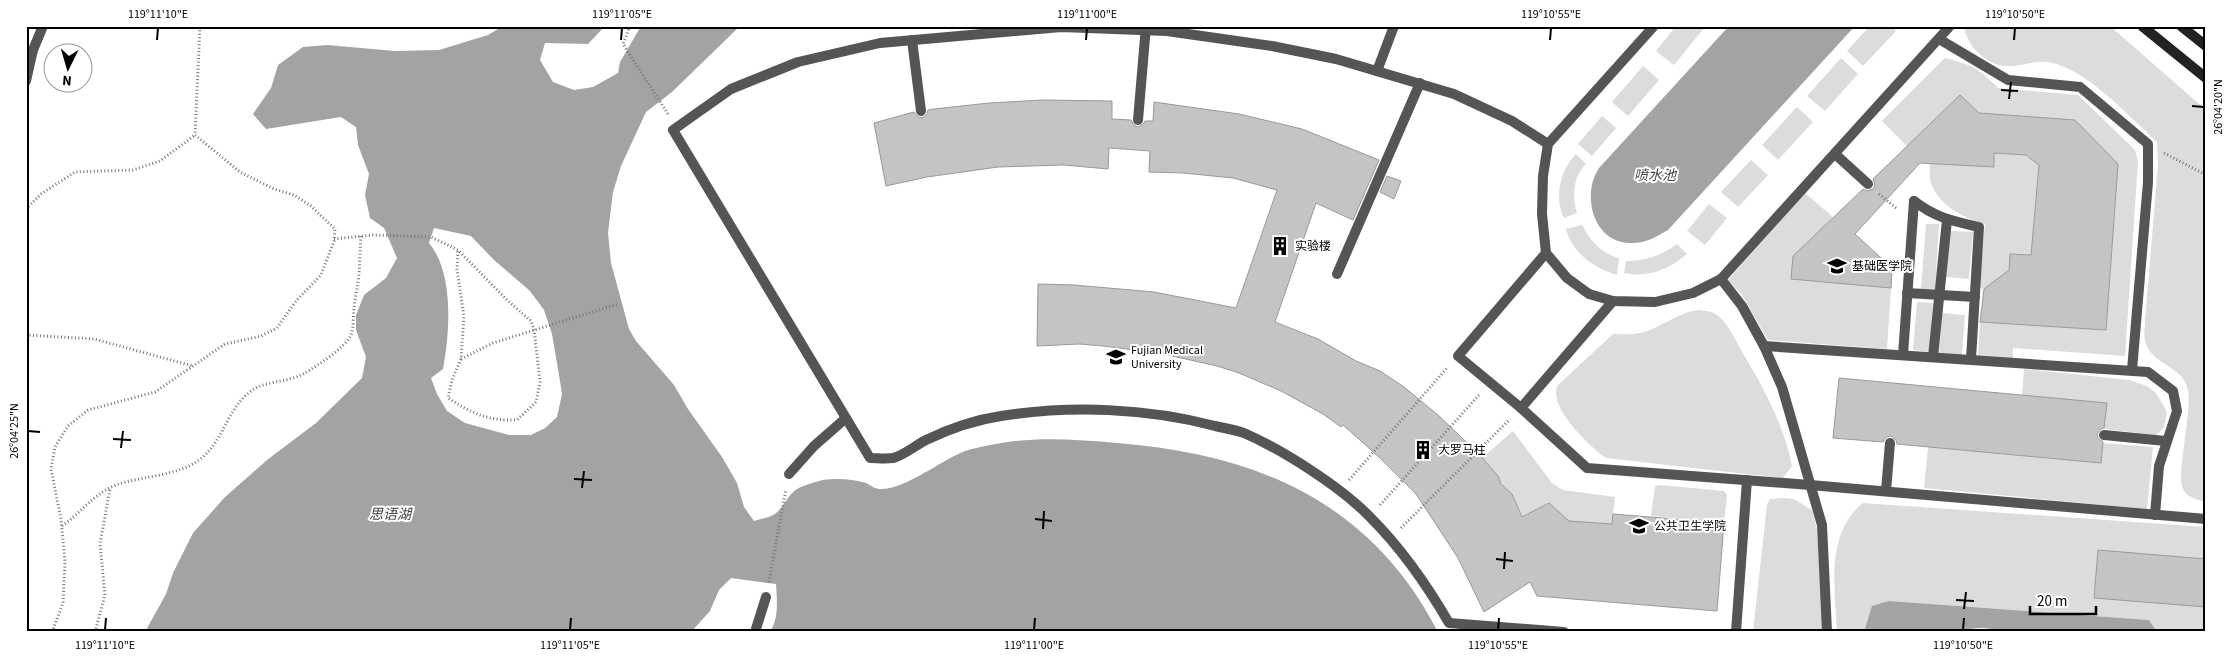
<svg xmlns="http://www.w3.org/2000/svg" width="2232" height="658" font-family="'Source Sans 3','Noto Sans SC',sans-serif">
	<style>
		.green { fill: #dcdcdc }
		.water { fill: #a3a3a3; fill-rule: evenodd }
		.building { fill: #c4c4c4; stroke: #999 }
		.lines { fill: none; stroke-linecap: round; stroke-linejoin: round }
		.path { stroke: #777; stroke-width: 3; stroke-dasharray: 1 2.5; stroke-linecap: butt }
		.service { stroke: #555; stroke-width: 10 }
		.minor { stroke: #555; stroke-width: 10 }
		.secondary { stroke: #222; stroke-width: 10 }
		.ticks { fill: none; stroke: #000; stroke-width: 2 }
		.labels { text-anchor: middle; stroke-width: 4; stroke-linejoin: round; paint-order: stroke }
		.poi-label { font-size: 12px; fill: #000; stroke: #fff; text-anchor: start }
		.water-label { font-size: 14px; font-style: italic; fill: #444; stroke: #fff }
		.neatline { fill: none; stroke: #000; stroke-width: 2 }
		.ticks-label { font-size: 12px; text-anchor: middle; fill: #000 }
	</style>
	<rect width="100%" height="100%" fill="#fff"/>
	<g class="green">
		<path d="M 1676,26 L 1702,26 L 1704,28 L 1674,65 L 1656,51 Z"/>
		<path d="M 1870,26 L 1890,26 L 1896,31 L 1863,66 L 1847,51 Z"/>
		<path d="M 1964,26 L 2110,26 L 2206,110 L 2206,502 C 2198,500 2186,497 2183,489 C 2176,476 2192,413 2188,390 C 2184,367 2153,365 2146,344 C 2143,337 2145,328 2145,321 L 2158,165 L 2157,142 C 2130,117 2095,79 2062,66 C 2038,56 2027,67 2005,66 C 1986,65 1966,45 1964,26 Z"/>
		<path d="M 1841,58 L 1858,74 L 1825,111 L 1807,96 Z"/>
		<path d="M 1945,58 C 1970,64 1980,69 1998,88 L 2078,95 L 2135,150 L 2138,161 L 2125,356 L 2013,348 L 2013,359 L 1978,356 L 1980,322 L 2106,330 L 2118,164 L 1979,113 L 1960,95 L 1908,147 L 1882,121 Z"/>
		<path d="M 1643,66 L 1659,80 L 1628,116 L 1612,102 Z"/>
		<path d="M 1797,107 L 1813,122 L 1778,160 L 1762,145 Z"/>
		<path d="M 1602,116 L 1616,128 L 1592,156 L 1578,144 Z"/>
		<path d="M 1994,153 L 2026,155 L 2039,165 L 2031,255 L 2010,254 L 2009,270 L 1984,289 L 1979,288 L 1985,224 C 1964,218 1939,206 1931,183 C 1929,177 1930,169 1930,163 L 1993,167 Z"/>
		<path d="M 1576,154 L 1586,164 C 1573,176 1572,196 1577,213 L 1564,218 C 1554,198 1560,170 1576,154 Z"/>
		<path d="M 1751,160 L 1768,175 L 1738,207 L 1721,192 Z"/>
		<path d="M 1805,193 L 1833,217 L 1793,256 L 1891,288 L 1887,349 L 1768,340 L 1742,295 L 1728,280 Z"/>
		<path d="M 1709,204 L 1727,218 L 1705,245 L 1687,231 Z"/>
		<path d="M 1926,224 L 1939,224 L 1935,290 L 1921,289 Z"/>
		<path d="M 1582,225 C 1591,241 1600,253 1619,258 L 1617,275 C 1594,268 1572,253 1566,229 Z"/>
		<path d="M 1950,231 L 1973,232 L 1969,279 L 1946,277 Z"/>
		<path d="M 1677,244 L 1687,254 C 1670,269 1648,278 1624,273 L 1626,261 C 1646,261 1662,255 1677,244 Z"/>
		<path d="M 1917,302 L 1933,303 L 1929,352 L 1913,350 Z"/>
		<path d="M 1699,310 C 1705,311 1712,311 1717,315 C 1728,323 1735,339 1741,350 C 1763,387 1784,424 1792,466 L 1783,478 L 1606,458 C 1589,446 1549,408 1557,386 L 1613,334 C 1621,334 1632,335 1640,333 C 1662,328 1677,312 1699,310 Z"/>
		<path d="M 1942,313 L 1965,315 L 1962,355 L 1939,354 Z"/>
		<path d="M 2024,369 L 2129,380 L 2147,386 L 2156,393 L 2167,412 L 2164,428 L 2156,435 L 2104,429 L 2107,404 L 2022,396 Z"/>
		<path d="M 1513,431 L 1552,483 L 1563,490 L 1615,497 L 1612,524 L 1569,521 L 1549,503 L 1522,517 L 1512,494 L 1501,484 L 1498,476 L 1482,458 Z"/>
		<path d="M 2103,443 L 2153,447 L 2147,509 L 1924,488 L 1928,447 L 2101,463 Z"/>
		<path d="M 1660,485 L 1724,491 L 1727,495 L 1724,523 L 1651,516 L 1655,486 Z"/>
		<path d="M 1782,498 L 1794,499 L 1812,510 L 1817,529 L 1823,632 L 1753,632 L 1767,504 L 1770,499 Z"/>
		<path d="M 1863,503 L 2205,527 L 2203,559 L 2099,550 L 2094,598 L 2206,607 L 2206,632 L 2157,632 L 2149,620 L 1889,601 L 1866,625 L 1864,632 L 1837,632 C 1835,589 1825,533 1863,503 Z"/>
	</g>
	<g class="water">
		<path d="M 503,26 L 605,26 L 588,44 L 545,43 L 540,60 L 553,82 L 574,90 L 593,87 L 618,73 L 620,62 L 641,26 L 740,26 L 672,92 L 646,112 L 621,166 L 613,192 L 608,233 L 611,263 L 629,329 L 636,341 L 674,385 L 688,409 L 722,457 L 737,483 L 744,507 L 754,521 C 760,519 768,518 773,515 C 783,510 787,495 797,489 C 804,485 815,482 823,480 C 836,478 853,479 866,483 C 870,485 875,489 880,489 C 905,490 941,460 965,451 C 978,447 994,444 1008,442 C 1044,437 1081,440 1117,443 C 1257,454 1371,502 1438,632 L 858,632 L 855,630 L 844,632 L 770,632 C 779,618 777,600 776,584 L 731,578 L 719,590 L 710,611 L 691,632 L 145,632 L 166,594 L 173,573 L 193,533 L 225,497 L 267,460 L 316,423 L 362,378 L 366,357 L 356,330 L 356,315 L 364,295 L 386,278 L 397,258 L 384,228 L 370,218 L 365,195 L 369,174 L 358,145 L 356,127 L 341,117 L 266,129 L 253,114 L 271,88 L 278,65 L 303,47 L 327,45 L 395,51 L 439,50 L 488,35 ZM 434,228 L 471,236 L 494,260 L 530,291 L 544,310 L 552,334 L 559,375 L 562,394 L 557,417 L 545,428 L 531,435 L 509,435 L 465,423 L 447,411 L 437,394 L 431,378 L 443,369 C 450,332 454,273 429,243 Z"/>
		<path d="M 1729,26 L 1855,26 L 1668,230 C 1656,237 1646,243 1632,243 C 1593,244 1581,195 1599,168 Z"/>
		<path d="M 1889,601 L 2149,620 L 2157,632 L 2001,632 C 1984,624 1966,630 1948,632 C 1921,634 1892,632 1864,632 L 1872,606 Z"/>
	</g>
	<g class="building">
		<path d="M 1960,95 L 1979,113 L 2075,120 L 2118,164 L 2106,330 L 1980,322 L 1984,289 L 2009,270 L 2010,254 L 2031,255 L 2039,165 L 2026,155 L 1994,153 L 1994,167 L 1920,163 L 1855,234 L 1892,268 L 1891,288 L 1791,279 L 1793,256 L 1863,189 L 1867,191 L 1873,189 L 1875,185 L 1873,179 Z"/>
		<path d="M 1043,100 L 1112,101 L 1112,119 L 1131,120 L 1134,125 L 1138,127 L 1143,124 L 1145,121 L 1153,121 L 1154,102 L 1239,114 L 1302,129 L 1379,160 L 1353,220 L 1316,203 L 1275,322 L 1318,339 L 1356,361 L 1380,371 L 1404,387 L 1438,415 L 1480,455 L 1498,476 L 1501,484 L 1512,494 L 1522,517 L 1549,503 L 1569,521 L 1612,524 L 1613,514 L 1724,523 L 1717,611 L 1537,596 L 1530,582 L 1484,612 L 1458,558 L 1416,494 L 1380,458 L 1343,425 L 1341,427 L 1323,414 L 1281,391 L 1239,373 L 1217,366 L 1159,353 L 1103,346 L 1080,344 L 1037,346 L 1038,284 L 1074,285 L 1154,292 L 1236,308 L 1277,190 L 1233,178 L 1183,173 L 1149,172 L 1150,151 L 1109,148 L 1108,169 L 1064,165 L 998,167 L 927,177 L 886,186 L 874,123 L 914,112 L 918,117 L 922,118 L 927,114 L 928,110 L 934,109 L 989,103 Z"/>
		<path d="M 1387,176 L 1401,181 L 1394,199 L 1380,192 Z"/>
		<path d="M 1839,378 L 2107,403 L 2104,428 L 2101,429 L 2097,434 L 2098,438 L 2103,442 L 2101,463 L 1897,444 L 1896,440 L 1891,436 L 1887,437 L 1883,442 L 1833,438 Z"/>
		<path d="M 2098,550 L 2206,559 L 2206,607 L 2094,598 Z"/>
	</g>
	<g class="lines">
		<g class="path">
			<path d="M 630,26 L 623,44 L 668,114"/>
			<path d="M 2164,153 L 2206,175"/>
			<path d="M 1879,194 L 1897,209"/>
			<path d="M 26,209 L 41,194 L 75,172 L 133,170 L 160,161 L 195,135"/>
			<path d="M 334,239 L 373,235 L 431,237 L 458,250 L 508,301 L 531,321 L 534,329 L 540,382 L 536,402 L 517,420 C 488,421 473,414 448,398 L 452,380 L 461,359 L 464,316 L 457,269 L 458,250"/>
			<path d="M 26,335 L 94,339 L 193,366"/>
			<path d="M 461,359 L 493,343 L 618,304"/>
			<path d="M 1349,480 L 1447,368"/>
			<path d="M 1380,505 L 1479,395"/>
			<path d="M 62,526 C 81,513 93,494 116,485 C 141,476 178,476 199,460 C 224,442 225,411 251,391 C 266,380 288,383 305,373 C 317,366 346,347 351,335 C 354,327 353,316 354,308 C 355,297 358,286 359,274 C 360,262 360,249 361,236"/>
			<path d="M 1401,528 L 1510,419"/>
			<path d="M 769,582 L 786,489"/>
			<path d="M 52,632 L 63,603 L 65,561 L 61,519 L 51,469 L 55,447 L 68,426 L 88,410 L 155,392 L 225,344 L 261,336 L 277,328 L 296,301 L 321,275 L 334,241 L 335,229 L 311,206 L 294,195 L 274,189 L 240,172 L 195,135 L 200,26"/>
			<path d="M 95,632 L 105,595 L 100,544 L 110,489"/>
		</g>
		<g class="service">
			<path d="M 1939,39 L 2008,80 L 2080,87 L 2148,144 L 2148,182 L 2132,370"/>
			<path d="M 912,40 L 921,111"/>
			<path d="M 1377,71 L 1394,26"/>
			<path d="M 26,81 L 33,50 L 43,26"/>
			<path d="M 1138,120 L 1146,26"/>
			<path d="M 1835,154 L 1868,184"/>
			<path d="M 1914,201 C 1936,218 1953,221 1979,227 L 1971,359"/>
			<path d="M 1337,274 L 1420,83"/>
			<path d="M 1907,293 L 1975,297"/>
			<path d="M 1613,301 L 1521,408 L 1587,468 L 1810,485"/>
			<path d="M 1764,346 L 2148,372 L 2173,391 L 2177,411 L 2159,466 L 2155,515"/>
			<path d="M 1903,355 L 1914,201"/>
			<path d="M 1933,357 L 1947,220"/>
			<path d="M 1521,408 L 1458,356 L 1546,253"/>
			<path d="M 2104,435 L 2166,441"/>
			<path d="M 789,474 L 814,446 L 846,418"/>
			<path d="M 1886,491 L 1890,443"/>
			<path d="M 755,632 L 766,597"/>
			<path d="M 1736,632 L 1747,480"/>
		</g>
		<g class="minor">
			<path d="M 1654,26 L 1548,144 L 1543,176 L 1542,214 L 1546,253 L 1567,278 L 1589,294 L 1613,301 L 1655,302 L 1693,293 L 1721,279 L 1950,26"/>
			<path d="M 1548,144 L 1512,121 L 1454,94 L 1336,59 L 1272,46 L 1167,31 L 1061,27 L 880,43 L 798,62 L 731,89 L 673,130 L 870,458 C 877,458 885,459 893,458 C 903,456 916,445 926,440 C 951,428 974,420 1001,416 C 1071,405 1147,408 1215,426 C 1225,428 1235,430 1244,433 C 1283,450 1341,487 1370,517 C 1401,548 1427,585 1449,623 L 1564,632"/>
			<path d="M 1721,279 L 1742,306 L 1764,346 L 1782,387 L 1822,525 L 1827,632"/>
			<path d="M 1810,485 L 2206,519"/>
		</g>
		<g class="secondary">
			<path d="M 2142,26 L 2206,78"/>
			<path d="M 2181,26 L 2206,46"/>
		</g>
	</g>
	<path class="ticks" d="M 157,40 L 158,28M 621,40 L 622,28M 1086,40 L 1087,28M 1550,40 L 1551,28M 2014,40 L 2015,28M 2001,90 L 2018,91M 2009,99 L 2011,82M 2192,106 L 2204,107M 28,431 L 40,432M 113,439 L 131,440M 121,448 L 123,431M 574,479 L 592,480M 582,488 L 584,471M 1035,519 L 1052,521M 1043,529 L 1044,511M 1496,559 L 1513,561M 1504,569 L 1505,552M 1956,600 L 1974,601M 1964,609 L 1966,592M 105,630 L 106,618M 570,630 L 571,618M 1034,630 L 1035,618M 1498,630 L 1499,618M 1963,630 L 1964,618"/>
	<defs>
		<g id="building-bare" transform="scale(1.5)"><path d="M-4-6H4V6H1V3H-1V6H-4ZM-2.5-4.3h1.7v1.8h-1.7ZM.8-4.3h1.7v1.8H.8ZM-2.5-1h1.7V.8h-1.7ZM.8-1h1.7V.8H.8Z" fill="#000" stroke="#fff" stroke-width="2.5" paint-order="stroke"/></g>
		<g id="university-bare" transform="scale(1.5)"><path d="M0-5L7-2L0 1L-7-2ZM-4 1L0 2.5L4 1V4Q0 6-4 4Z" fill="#000" stroke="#fff" stroke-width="2.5" paint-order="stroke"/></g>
	</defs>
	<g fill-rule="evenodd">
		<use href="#building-bare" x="1280" y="246"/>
		<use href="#university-bare" x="1837" y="266"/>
		<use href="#university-bare" x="1116" y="357"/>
		<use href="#building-bare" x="1423" y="450"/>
		<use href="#university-bare" x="1639" y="526"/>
	</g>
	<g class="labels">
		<g class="poi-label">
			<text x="1295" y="250">实验楼</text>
			<text x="1852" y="270">基础医学院</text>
			<text x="1131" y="354">Fujian Medical<tspan x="1131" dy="14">University</tspan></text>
			<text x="1438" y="454">大罗马柱</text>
			<text x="1654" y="530">公共卫生学院</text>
		</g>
		<g class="water-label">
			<text x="1655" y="180">喷水池</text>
			<text x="390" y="519">思语湖</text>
		</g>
	</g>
	<rect width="2232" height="658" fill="none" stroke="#ffffff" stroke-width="55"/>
	<g transform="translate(68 68) rotate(185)"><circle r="24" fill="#ffffff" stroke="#999999"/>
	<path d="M0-4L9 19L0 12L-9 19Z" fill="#000000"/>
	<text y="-8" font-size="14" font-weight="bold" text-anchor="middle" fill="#000000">N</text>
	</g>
	<path d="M2030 606v8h66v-8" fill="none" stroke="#000000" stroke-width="2.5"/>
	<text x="2037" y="606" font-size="15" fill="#000000" stroke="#ffffff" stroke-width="4" paint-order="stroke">20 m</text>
	<rect x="28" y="28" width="2176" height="602" class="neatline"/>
	<g class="ticks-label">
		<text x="158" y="18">119°11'10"E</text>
		<text x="622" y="18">119°11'05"E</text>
		<text x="1087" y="18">119°11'00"E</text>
		<text x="1551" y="18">119°10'55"E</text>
		<text x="2015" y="18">119°10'50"E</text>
		<text transform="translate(2218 107) rotate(-90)" y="4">26°04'20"N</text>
		<text transform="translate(14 431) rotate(-90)" y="4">26°04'25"N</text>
		<text x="105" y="649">119°11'10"E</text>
		<text x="570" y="649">119°11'05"E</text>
		<text x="1034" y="649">119°11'00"E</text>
		<text x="1498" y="649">119°10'55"E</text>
		<text x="1963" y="649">119°10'50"E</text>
	</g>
</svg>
